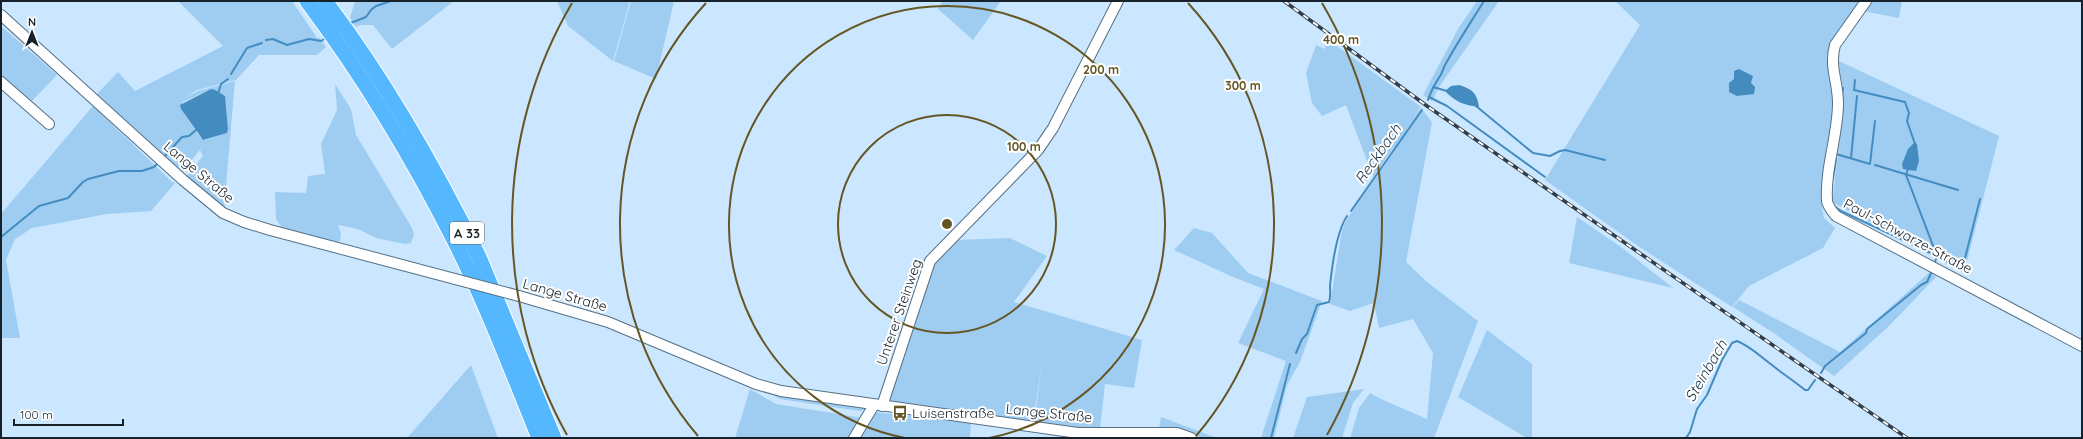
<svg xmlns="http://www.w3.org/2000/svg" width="2083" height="439" font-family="Quicksand,sans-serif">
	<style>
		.green { fill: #9fcdf2; fill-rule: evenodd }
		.water { fill: #448cc0 }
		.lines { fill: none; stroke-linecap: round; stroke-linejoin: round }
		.stream { stroke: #448cc0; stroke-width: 2 }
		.minor-casing { stroke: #567085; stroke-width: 12 }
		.highway-casing { stroke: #fff; stroke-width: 17 }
		.minor { stroke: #fff; stroke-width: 10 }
		.highway { stroke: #55b7fd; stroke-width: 15 }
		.rail-casing { stroke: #313e49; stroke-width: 3.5 }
		.rail { stroke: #fff; stroke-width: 2; stroke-dasharray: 6; stroke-linecap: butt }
		.minor-bridge-casing { stroke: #567085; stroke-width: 12; stroke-linecap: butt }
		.minor-bridge { stroke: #fff; stroke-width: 10 }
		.ring { fill: none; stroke: #655623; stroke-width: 2 }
		.labels { text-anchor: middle; stroke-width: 4; stroke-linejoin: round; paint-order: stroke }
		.shield { fill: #fff; stroke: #5d646a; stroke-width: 1 }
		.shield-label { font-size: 13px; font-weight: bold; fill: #17212a }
		.street-label { font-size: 14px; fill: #17212a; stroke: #fff }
		.poi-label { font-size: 14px; fill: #17212a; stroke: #fff; text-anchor: start }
		.water-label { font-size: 15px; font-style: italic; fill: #14334a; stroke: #fff }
		.centre { fill: #655623; stroke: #fff; stroke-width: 2 }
		.ring-label { font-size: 12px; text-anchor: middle; font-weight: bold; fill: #655623; stroke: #fff; stroke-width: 4; stroke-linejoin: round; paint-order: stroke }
	</style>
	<rect width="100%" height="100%" fill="#cae7ff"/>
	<g class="green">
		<path d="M 178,1 L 292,1 L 317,38 L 320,38 L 326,47 L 317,55 L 259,55 L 236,80 L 197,90 L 184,98 L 198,91 L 235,81 L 224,209 L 187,176 L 203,156 L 200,150 L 182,172 L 96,95 L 118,72 L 135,91 L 223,46 ZM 211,89 L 225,98 L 228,129 L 227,133 L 205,140 L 200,137 L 181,109 L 183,102 Z"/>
		<path d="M 355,1 L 454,1 L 392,49 L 373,25 L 360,25 L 356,27 L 350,18 Z"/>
		<path d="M 557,1 L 630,1 L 613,61 L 568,26 Z"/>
		<path d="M 631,1 L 674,1 L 656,79 L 614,61 Z"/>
		<path d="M 943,1 L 1001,1 L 973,40 L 938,9 Z"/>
		<path d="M 1477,1 L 1499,1 L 1439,87 L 1432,101 L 1423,95 L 1458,29 Z"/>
		<path d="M 1615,1 L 1861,1 L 1832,43 L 1828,64 L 1835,103 L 1821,200 L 1824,218 L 1835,228 L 1823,248 L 1749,286 L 1732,307 L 1635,244 L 1545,180 L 1640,25 Z"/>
		<path d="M 1870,1 L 1902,1 L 1899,18 L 1863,11 Z"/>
		<path d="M 1,26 L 57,75 L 30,103 L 1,78 Z"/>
		<path d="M 1327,39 L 1421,107 L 1414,115 L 1421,108 L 1432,122 L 1406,262 L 1427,282 L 1478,321 L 1434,438 L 1350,438 L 1359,408 L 1370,393 L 1381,399 L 1427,419 L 1433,353 L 1413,319 L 1379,328 L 1374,303 L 1350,311 L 1330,304 L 1342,230 L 1348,217 L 1396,149 L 1394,147 L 1373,177 L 1346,105 L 1322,116 L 1312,103 L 1306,73 L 1316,45 L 1325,49 Z"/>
		<path d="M 1839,61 L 1999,136 L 1964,273 L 1832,202 L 1844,105 Z"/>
		<path d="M 335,84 L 351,109 L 356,135 L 412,228 L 414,235 L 411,243 L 405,244 L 376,238 L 358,229 L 338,225 L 341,234 L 340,241 L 333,243 L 282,228 L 276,219 L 275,192 L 306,193 L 308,176 L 325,174 L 321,144 L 337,110 Z"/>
		<path d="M 93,106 L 171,181 L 175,183 L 151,211 L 107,214 L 32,228 L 15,239 L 6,260 L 20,338 L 1,338 L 1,214 Z"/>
		<path d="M 1577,217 L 1621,247 L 1673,288 L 1569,263 Z"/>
		<path d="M 1194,228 L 1212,233 L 1248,273 L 1322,301 L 1300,362 L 1287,385 L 1274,438 L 1261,438 L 1286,361 L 1238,343 L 1264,289 L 1233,277 L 1174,250 Z"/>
		<path d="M 1010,238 L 1047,256 L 1014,302 L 1142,340 L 1134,388 L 1105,384 L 1100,429 L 1079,431 L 1034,425 L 1042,362 L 1033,423 L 889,401 L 934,262 L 955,240 Z"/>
		<path d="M 1930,272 L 1936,277 L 1889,326 L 1834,376 L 1775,334 L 1733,307 L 1739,300 L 1840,352 Z"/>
		<path d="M 1487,330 L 1532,364 L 1532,438 L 1527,438 L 1458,397 Z"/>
		<path d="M 471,365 L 498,438 L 407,438 Z"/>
		<path d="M 750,389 L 776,404 L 863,418 L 851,438 L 735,438 Z"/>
		<path d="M 762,389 L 868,407 L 868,409 L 860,411 L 780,399 Z"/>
		<path d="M 1364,389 L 1353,403 L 1342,438 L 1293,438 L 1307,397 Z"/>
		<path d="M 874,412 L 971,423 L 970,438 L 859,438 Z"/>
		<path d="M 1161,417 L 1217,438 L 1202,438 L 1178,429 L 1159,428 Z"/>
	</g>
	<g class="water">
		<path d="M 1739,69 L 1753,76 L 1751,83 L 1755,87 L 1754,94 L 1737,96 L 1729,92 L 1729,83 L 1734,79 L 1734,71 Z"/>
		<path d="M 1459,85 C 1472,89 1477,93 1479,107 C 1464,105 1455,102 1445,91 L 1451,86 Z"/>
		<path d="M 211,89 L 215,90 L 225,96 L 228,129 L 227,133 L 203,140 L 181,109 L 180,105 Z"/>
		<path d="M 1915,142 L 1917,144 L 1919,161 L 1916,171 L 1903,169 L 1902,164 L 1908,149 Z"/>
	</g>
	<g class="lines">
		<g class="stream">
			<path d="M 348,24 L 366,17 L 371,10 L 376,6 L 391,1"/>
			<path d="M 266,40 L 273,39 L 287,45 L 309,39 L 321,41 L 326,38"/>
			<path d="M 231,74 L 247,48 L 262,43"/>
			<path d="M 1855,80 L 1854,90 L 1905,102 L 1909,113 L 1907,121 L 1915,144"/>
			<path d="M 1433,87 L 1447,91"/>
			<path d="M 218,94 L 221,84 L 228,79"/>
			<path d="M 1842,95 L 1843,88"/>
			<path d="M 1429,97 L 1447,106 L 1545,177"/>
			<path d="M 1428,100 C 1431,90 1435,84 1440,76 C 1443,72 1443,68 1445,65 C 1457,43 1471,22 1484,1"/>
			<path d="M 1476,106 L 1533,153 L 1550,156 L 1560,151 L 1565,150 L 1605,160"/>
			<path d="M 1836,154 L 1870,164 L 1875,121"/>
			<path d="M 164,157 L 182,137 L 189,136 L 196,130"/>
			<path d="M 1851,158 L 1857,96"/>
			<path d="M 1875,165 L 1958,190"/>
			<path d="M 1908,169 L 1906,175 L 1937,256"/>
			<path d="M 1833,178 L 1836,159"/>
			<path d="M 1834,206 L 1841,211 L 1937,256"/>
			<path d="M 1351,211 L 1422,110"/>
			<path d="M 1,237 L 39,206 L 68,198 L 83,182 L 88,179 L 119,171 L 142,171 L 154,167 L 159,162"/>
			<path d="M 1935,262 L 1937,256 L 1962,270 L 1980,199"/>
			<path d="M 1296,353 L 1302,339 L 1307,334 L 1317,305 L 1329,302 C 1331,297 1330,291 1330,286 C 1332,266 1336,233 1347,216"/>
			<path d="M 1821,373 L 1825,366 L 1866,333 L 1867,329 L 1921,285 L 1927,282 L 1932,271"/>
			<path d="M 1271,438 L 1290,364"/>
			<path d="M 1686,438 L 1690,432 L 1697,409 L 1707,395 L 1722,360 L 1732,343 L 1737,341 C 1750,346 1761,357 1772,365 C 1783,374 1794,381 1805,390 L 1808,390 L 1815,380"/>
		</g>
		<g class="minor-casing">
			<g id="minor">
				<path d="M 1866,1 L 1835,45 C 1829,67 1838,81 1838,103 C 1838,135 1825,168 1827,201 C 1828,207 1832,211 1836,216 L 2082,346"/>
				<path d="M 1,15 L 183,180 L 223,213 L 244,222 L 270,230 L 455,279"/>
				<path d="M 1,82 L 49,124"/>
				<path d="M 519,296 L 608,322 L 756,384 L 781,391 L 1078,433 L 1177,433 L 1191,438"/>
				<path d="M 882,406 L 930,261 L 1038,150 L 1053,128 L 1118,1"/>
				<path d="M 854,438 L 874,405"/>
			</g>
		</g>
		<g class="highway-casing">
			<g id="highway">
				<path d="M 307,1 C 364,77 414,160 457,246 C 488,308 513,374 539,438"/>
				<path d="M 325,1 C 385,80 435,168 479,257 L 554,438"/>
			</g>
		</g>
		<use href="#minor" class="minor"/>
		<use href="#highway" class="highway"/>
		<g class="rail-casing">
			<path id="rail" d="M 1284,1 L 1427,106 L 1907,438"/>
		</g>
		<use href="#rail" class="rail"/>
		<g class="minor-bridge-casing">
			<path id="minor-bridge" d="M 455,279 L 519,296"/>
		</g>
		<use href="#minor-bridge" class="minor-bridge"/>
	</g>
	<g class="ring">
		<circle cx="947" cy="224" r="109"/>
		<path d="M905 438A218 218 0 1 1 989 438"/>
		<path d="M698 436A327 327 0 0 1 706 3M1188 3A327 327 0 0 1 1196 436"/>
		<path d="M567 435A435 435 0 0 1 572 3M1322 3A435 435 0 0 1 1327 435"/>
	</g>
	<defs>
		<g id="bus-bare" transform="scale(1.2)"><path d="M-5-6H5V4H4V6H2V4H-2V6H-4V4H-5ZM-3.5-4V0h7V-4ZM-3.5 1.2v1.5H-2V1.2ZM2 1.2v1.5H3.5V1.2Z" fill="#655623" stroke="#fff" stroke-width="2.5" paint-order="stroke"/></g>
	</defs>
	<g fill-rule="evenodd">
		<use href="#bus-bare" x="900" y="413"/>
	</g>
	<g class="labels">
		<rect class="shield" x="450" y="222" width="34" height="22" rx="3"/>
		<g class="shield-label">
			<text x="467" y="238">A 33</text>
		</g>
		<g class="street-label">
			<text transform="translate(199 172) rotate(40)" y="5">Lange Straße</text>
			<text transform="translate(1908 236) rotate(28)" y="5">Paul-Schwarze-Straße</text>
			<text transform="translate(565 295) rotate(16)" y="5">Lange Straße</text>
			<text transform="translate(899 312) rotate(-71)" y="5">Unterer Steinweg</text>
			<text transform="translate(1049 413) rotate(6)" y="5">Lange Straße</text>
		</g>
		<g class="poi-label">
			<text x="912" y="418">Luisenstraße</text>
		</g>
		<g class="water-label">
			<text transform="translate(1378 154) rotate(-55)" y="5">Reckbach</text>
			<text transform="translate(1706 371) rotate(-60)" y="5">Steinbach</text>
		</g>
	</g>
	<circle cx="947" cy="224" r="6" class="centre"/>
	<g class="ring-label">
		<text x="1341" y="44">400 m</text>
		<text x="1101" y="74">200 m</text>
		<text x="1243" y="90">300 m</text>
		<text x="1024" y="151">100 m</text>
	</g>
	<rect width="2083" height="439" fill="none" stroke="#17212a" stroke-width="4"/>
	<g transform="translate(32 32)" stroke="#ffffff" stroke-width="3" paint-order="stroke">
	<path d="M0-3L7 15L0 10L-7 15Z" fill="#17212a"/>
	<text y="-6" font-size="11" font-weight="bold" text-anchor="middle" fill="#17212a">N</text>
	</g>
	<path d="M14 419v6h109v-6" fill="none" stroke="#17212a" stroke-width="2"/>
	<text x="20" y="419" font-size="12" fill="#17212a" stroke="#ffffff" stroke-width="3" paint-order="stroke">100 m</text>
</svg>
